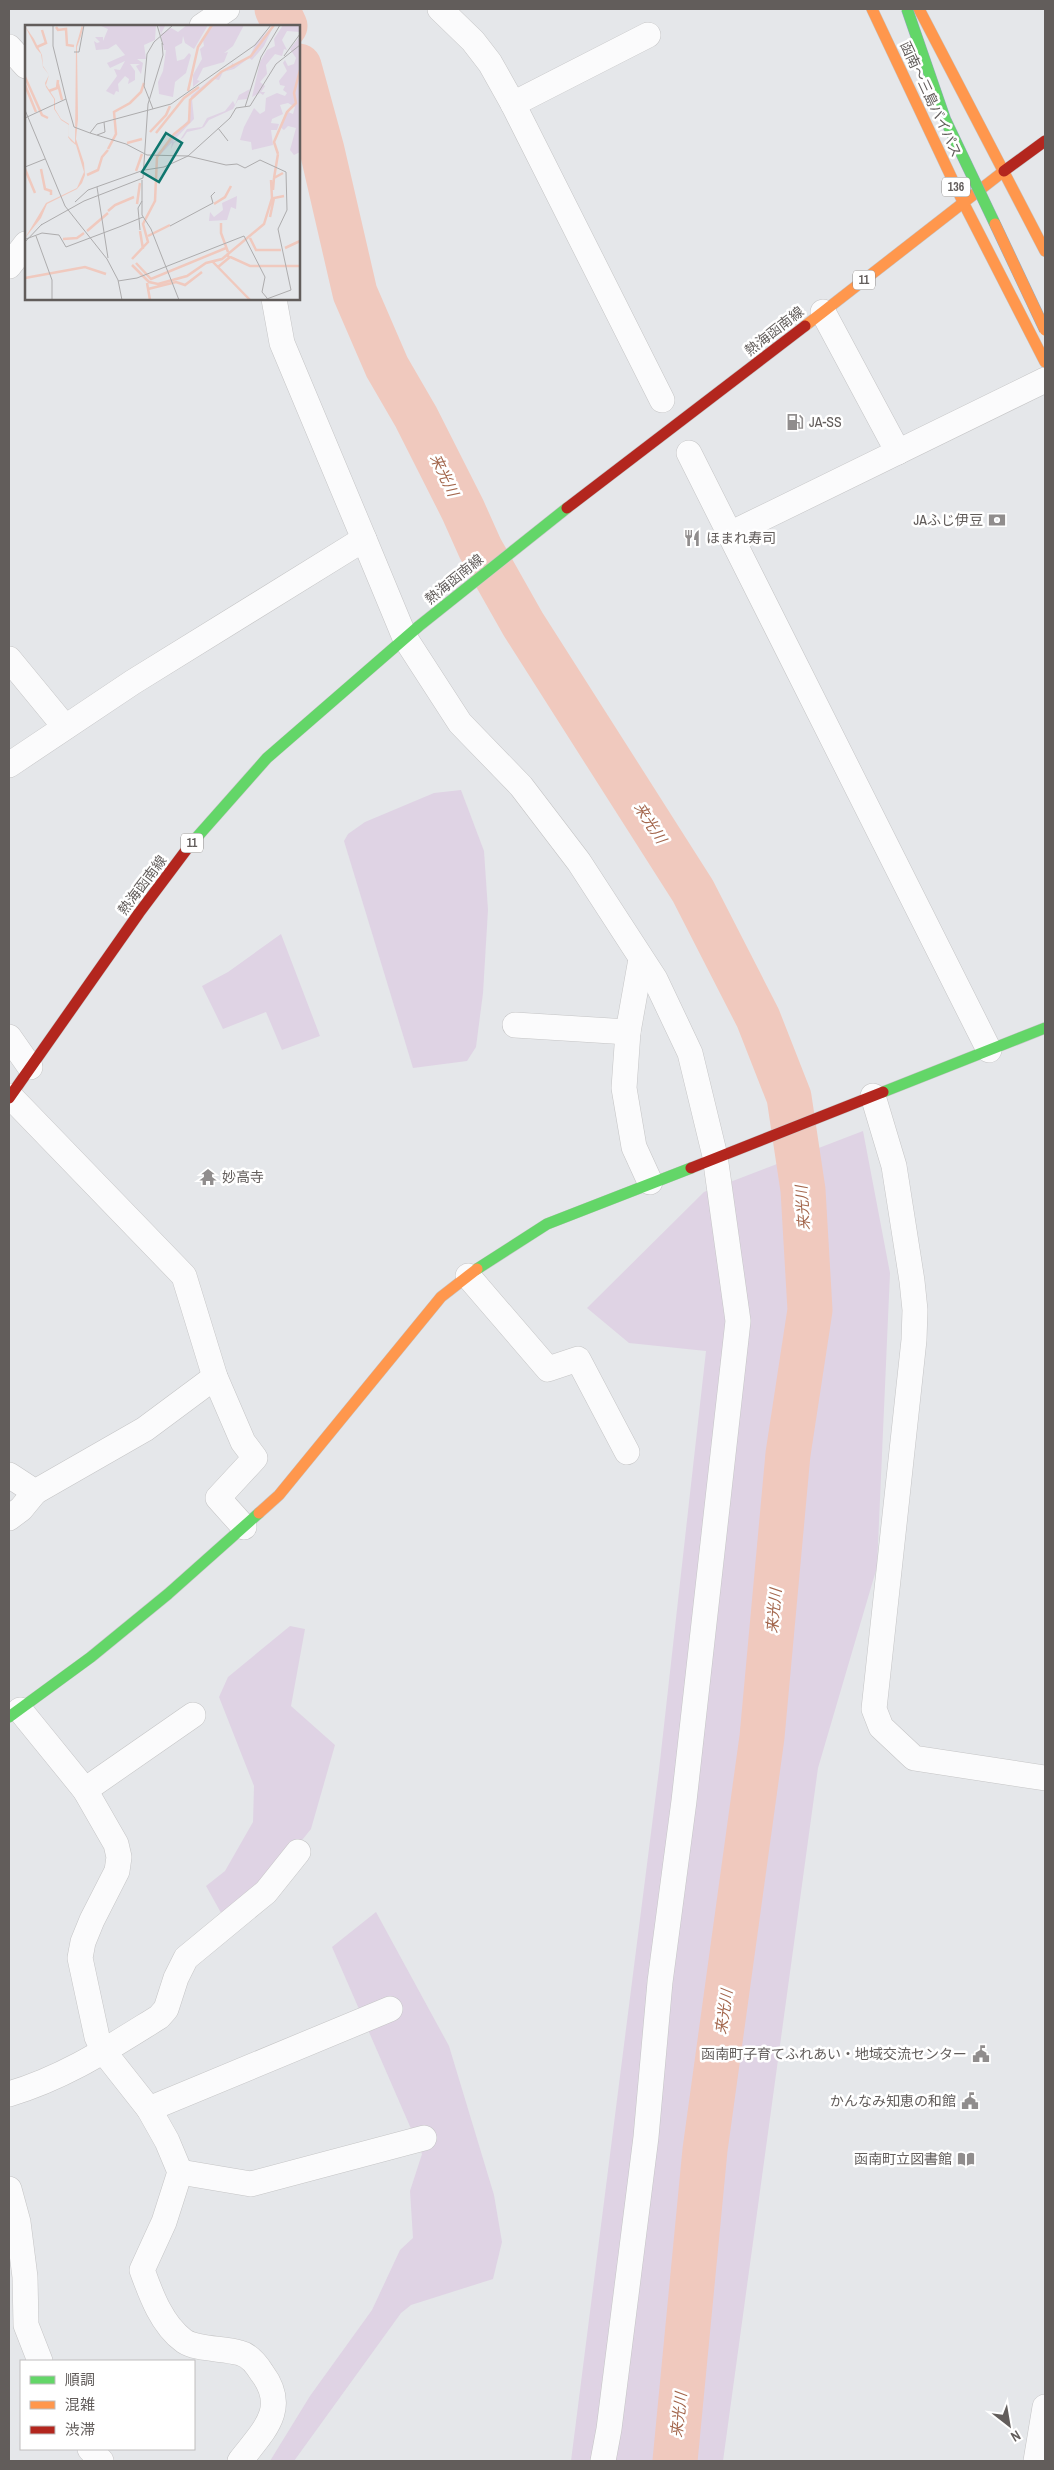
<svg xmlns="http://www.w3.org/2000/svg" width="1054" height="2470" font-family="'Archivo Narrow','Noto Sans JP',sans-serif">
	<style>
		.green { fill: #dfd3e4 }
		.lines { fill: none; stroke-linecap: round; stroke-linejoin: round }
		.river { stroke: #f0c9be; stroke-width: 45 }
		.street-casing { stroke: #c5c5c6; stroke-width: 26 }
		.fast-casing { stroke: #c5c5c6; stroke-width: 12 }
		.slow-casing { stroke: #c5c5c6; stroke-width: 12 }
		.jam-casing { stroke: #c5c5c6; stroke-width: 12 }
		.street { stroke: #fbfbfc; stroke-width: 25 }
		.fast { stroke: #63d668; stroke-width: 11 }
		.slow { stroke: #ff974d; stroke-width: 11 }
		.jam { stroke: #b3261e; stroke-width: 11 }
		.fast-bridge-casing { stroke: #97aabc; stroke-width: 12; stroke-linecap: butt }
		.slow-bridge-casing { stroke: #97aabc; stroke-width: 12; stroke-linecap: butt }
		.fast-bridge { stroke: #63d668; stroke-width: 11 }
		.slow-bridge { stroke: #ff974d; stroke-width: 11 }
		.labels { text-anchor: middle; stroke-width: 5; stroke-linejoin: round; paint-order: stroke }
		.shield { fill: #fff; stroke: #918e8c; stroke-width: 1 }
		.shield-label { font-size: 12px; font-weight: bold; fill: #625d5b }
		.street-label { font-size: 14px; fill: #625d5b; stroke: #fff }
		.poi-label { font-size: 14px; fill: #625d5b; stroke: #fff; text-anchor: end }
		.water-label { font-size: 15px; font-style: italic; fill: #a3664c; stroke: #fff }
		.inset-river { fill: none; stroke: #f0c9be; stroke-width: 2.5 }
		.inset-road { fill: none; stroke: #adacad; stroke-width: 1 }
		.view { fill: #0f766e; fill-opacity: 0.15; stroke: #0f766e; stroke-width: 2.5 }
		.inset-edge { fill: none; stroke: #625d5b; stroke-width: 2.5 }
	</style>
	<rect width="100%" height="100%" fill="#e5e7ea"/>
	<g class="green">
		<path d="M 461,790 L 484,851 L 488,910 L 483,993 L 476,1047 L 467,1061 L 413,1068 L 344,841 L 348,834 L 365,822 L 434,793 Z"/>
		<path d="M 281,934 L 320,1036 L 282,1050 L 266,1012 L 223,1029 L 202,986 L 228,972 Z"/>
		<path d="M 863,1131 L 890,1273 L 877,1567 L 818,1768 L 723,2461 L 571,2461 L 659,1770 L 706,1351 L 629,1343 L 587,1308 L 704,1192 Z"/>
		<path d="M 290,1626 L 305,1629 L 291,1706 L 335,1745 L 311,1829 L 274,1875 L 225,1920 L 206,1886 L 225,1871 L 253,1822 L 254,1786 L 219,1697 L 228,1677 Z"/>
		<path d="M 376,1912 L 449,2046 L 494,2195 L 502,2242 L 493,2279 L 411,2305 L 401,2313 L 294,2461 L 270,2461 L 310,2396 L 372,2310 L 400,2250 L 413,2238 L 410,2191 L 422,2154 L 332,1947 Z"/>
	</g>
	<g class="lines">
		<g class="river">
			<path d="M 277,9 L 285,26"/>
			<path d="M 299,66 L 322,150 L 355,293 L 387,367 L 416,417 L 463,510 L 480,548 L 523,624 L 693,891 L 758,1018 L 789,1097 L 803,1190 L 810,1310 L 788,1454 L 762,1737 L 705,2150 L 675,2461"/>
		</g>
		<g class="street-casing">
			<g id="street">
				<path d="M 440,9 L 473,41 L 490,63 L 513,104 L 662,400"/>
				<path d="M 202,26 L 227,9"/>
				<path d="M 9,47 L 26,66"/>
				<path d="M 513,104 L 648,35"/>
				<path d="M 9,266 L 26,244"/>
				<path d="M 823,312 L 898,452"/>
				<path d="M 689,453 L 989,1050"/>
				<path d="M 730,534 L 1045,380"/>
				<path d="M 364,539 L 405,638 L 460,723 L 521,786 L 579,862 L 655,979 L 690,1053 L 715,1156 L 738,1321 L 684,1801 L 660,1982 L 646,2137 L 609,2429 L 603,2461"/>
				<path d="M 9,659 L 65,727"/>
				<path d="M 9,765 L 133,682 L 364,539 L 282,343 L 274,299"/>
				<path d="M 641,959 L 628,1032 L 624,1088 L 634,1147 L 650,1182"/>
				<path d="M 515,1025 L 628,1032"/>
				<path d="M 9,1037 L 30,1067"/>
				<path d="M 10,1096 L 184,1276 L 215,1377 L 243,1442 L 255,1458 L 218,1498 L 244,1527"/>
				<path d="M 873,1096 L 894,1166 L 912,1281 L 915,1310 L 914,1340 L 874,1709 L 881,1727 L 914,1758 L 1045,1778"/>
				<path d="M 468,1276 L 548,1369 L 578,1359 L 627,1452"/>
				<path d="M 9,1475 L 35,1492 L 145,1429 L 215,1377"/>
				<path d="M 9,1518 L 21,1509 L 35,1492"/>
				<path d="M 20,1710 L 85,1790 L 116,1844 L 119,1857 L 117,1871 L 92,1920 L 83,1942 L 80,1958 L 97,2037 L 104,2052 L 149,2109 L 167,2141 L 180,2172 L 164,2222 L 142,2270 C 151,2295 162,2325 184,2341 C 197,2350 225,2348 240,2353 C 249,2355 257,2365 262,2373 C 289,2409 263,2431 240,2461"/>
				<path d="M 85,1790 L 193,1715"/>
				<path d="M 9,2094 C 66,2077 109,2048 159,2017 L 166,2009 L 176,1978 L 186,1958 L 266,1892 L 298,1852"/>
				<path d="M 149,2109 L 390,2009"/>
				<path d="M 180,2172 L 251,2184 L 424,2138"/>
				<path d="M 9,2189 L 18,2222 L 25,2277 L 26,2325 L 40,2361"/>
				<path d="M 90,2449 L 101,2461"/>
				<path d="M 1036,2461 L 1045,2407"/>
			</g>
		</g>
		<g class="fast-casing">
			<g id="fast">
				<path d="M 190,845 L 267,758 L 419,626 L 567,508"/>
				<path d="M 883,1092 L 1045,1028"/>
				<path d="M 477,1269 L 547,1224 L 691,1168"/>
				<path d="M 9,1717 L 91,1657 L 168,1594 L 259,1513"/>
			</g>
		</g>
		<g class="slow-casing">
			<g id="slow">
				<path d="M 872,9 L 963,202 L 1045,362"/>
				<path d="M 919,9 L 1045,251"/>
				<path d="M 805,326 L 1004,171"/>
				<path d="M 259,1513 L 279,1495 L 441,1297 L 477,1269"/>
			</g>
		</g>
		<g class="jam-casing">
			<g id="jam">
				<path d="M 1004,171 L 1045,141"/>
				<path d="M 567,508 L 805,326"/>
				<path d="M 9,1098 L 139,913 L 190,845"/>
				<path d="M 691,1168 L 883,1092"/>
			</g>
		</g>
		<use href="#street" class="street"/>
		<use href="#fast" class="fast"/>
		<use href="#slow" class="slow"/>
		<use href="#jam" class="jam"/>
		<g class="fast-bridge-casing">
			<path id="fast-bridge" d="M 907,9 L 945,119 L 995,224"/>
		</g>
		<g class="slow-bridge-casing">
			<path id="slow-bridge" d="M 995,224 L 1045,330"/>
		</g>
		<use href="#fast-bridge" class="fast-bridge"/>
		<use href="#slow-bridge" class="slow-bridge"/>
	</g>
	<defs>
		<g id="fuel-bare" transform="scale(1.35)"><path d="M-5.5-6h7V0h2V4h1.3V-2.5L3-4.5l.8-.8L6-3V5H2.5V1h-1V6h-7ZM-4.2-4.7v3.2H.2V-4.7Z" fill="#908d8d" stroke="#fff" stroke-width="2.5" paint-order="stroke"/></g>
		<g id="bank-bare" transform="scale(1.35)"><path d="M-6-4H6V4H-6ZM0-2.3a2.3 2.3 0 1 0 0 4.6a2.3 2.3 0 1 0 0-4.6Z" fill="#908d8d" stroke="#fff" stroke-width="2.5" paint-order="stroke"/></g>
		<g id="restaurant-bare" transform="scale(1.35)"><path d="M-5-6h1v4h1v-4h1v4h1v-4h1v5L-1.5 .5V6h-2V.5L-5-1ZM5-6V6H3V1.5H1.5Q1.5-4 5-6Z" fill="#908d8d" stroke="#fff" stroke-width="2.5" paint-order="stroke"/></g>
		<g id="temple-bare" transform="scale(1.35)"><path d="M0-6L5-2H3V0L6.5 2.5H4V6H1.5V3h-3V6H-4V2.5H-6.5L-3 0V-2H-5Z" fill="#908d8d" stroke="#fff" stroke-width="2.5" paint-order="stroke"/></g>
		<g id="civic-bare" transform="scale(1.35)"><path d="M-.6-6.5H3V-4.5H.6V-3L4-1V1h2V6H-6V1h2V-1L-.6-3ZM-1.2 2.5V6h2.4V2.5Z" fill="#908d8d" stroke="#fff" stroke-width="2.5" paint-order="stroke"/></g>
		<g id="library-bare" transform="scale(1.35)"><path d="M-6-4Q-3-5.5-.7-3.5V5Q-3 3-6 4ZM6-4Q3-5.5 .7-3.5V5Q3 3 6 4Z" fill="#908d8d" stroke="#fff" stroke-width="2.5" paint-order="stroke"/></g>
	</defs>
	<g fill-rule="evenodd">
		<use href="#fuel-bare" x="795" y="422"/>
		<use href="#bank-bare" x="997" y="520"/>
		<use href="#restaurant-bare" x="692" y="538"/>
		<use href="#temple-bare" x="208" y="1177"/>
		<use href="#civic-bare" x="981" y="2054"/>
		<use href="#civic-bare" x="970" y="2101"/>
		<use href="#library-bare" x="966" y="2159"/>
	</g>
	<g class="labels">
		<g class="shield">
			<rect x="942" y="177.5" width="28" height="19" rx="4"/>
			<rect x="853" y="270.5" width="22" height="19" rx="4"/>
			<rect x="181" y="833.5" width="22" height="19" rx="4"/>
		</g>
		<g class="shield-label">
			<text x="956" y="191">136</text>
			<text x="864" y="284">11</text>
			<text x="192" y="847">11</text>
		</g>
		<g class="street-label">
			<text transform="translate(931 99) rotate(65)" y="5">函南～三島バイパス</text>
			<text transform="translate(774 331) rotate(-38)" y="5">熱海函南線</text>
			<text transform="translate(454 579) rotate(-39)" y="5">熱海函南線</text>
			<text transform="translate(142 885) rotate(-53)" y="5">熱海函南線</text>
		</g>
		<g class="poi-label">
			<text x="809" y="427" text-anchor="start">JA-SS</text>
			<text x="983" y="525">JAふじ伊豆</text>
			<text x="706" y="543" text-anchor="start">ほまれ寿司</text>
			<text x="222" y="1182" text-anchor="start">妙高寺</text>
			<text x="967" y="2059">函南町子育てふれあい・地域交流センター</text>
			<text x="956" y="2106">かんなみ知恵の和館</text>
			<text x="952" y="2164">函南町立図書館</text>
		</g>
		<g class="water-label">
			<text transform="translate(444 475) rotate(64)" y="5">来光川</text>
			<text transform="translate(650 823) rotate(57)" y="5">来光川</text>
			<text transform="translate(803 1208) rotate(-94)" y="5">来光川</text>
			<text transform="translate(774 1611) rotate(-85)" y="5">来光川</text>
			<text transform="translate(724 2012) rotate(-82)" y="5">来光川</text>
			<text transform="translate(679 2415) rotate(-84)" y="5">来光川</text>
		</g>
	</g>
	<g transform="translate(25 25)">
		<rect width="275" height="275" fill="#e5e7ea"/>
		<path d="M 74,0 L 131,0 L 130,15 L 119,20 L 121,34 L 112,34 L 118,38 L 116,49 L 111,41 L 115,39 L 105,39 L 110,46 L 110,55 L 103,59 L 104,54 L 100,51 L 93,59 L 94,67 L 91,66 L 89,70 L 81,66 L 92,51 L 89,44 L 95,45 L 100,36 L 85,43 L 82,38 L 100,30 L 91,19 L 83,24 L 71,25 L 69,16 L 72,18 L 75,17 L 70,12 L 78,12 L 78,16 L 83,4 ZM 134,0 L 140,1 L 136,9 L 146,3 L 153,7 L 162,0 L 183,0 L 169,24 L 160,18 L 158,11 L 157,18 L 150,22 L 152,36 L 159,34 L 164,28 L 166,30 L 161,48 L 150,57 L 148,72 L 134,69 L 133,57 L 138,46 L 141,25 L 139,25 ZM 187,0 L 219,0 L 208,21 L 199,28 L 203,27 L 199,37 L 178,43 L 172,55 L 175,56 L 168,62 L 168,50 L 177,34 L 175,24 L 179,21 L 178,15 ZM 249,0 L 239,21 L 227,35 L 224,33 L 209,44 L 198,47 L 194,55 L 189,54 L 167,74 L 169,94 L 136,129 L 132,129 L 164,94 L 166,71 L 187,53 L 206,43 L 207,38 L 210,41 L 225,31 L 231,18 ZM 258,0 L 275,0 L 275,7 L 262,6 L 257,15 L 262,25 L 259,24 L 257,31 L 250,29 L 241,40 L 242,49 L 235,57 L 240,61 L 236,67 L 240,67 L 238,70 L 235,68 L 227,72 L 235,37 L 242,25 L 250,21 L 249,14 ZM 275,11 L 275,127 L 269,130 L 265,125 L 271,103 L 263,101 L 259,105 L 255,102 L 263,87 L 268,89 L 270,82 L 263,78 L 255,80 L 258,89 L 247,94 L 246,98 L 254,99 L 252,105 L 246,105 L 248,120 L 227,125 L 226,117 L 215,115 L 219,102 L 229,83 L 235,89 L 240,86 L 241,73 L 252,68 L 260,71 L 262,68 L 258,65 L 260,61 L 255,60 L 254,56 L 262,46 L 258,38 L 260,35 L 263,41 L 269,39 L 271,33 L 265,24 ZM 225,64 L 222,74 L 213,75 L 208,84 L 184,95 L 179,102 L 175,104 L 162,107 L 158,113 L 149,118 L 146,124 L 147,117 L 155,115 L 162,104 L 177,102 L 182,93 L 200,86 L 208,76 L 210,80 L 214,70 ZM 212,171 L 211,184 L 206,182 L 202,195 L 184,196 L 185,187 L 189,192 L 198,185 L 197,178 Z" fill="#dfd3e4"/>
		<path d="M 57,0 L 58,3 L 56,11 L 52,22 L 53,94 L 51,114 L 59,138 L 60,150 L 57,158 L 52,164 L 22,179 L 16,193 L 0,213 L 21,178 L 52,163 L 59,147 L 51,120 L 46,116 L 43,112 L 44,100 L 36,95 L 33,90 L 29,84 L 29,74 L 21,62 L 20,58 L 24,50 L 18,42 L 16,29 L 11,23 L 0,1 L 9,14 L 17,30 L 18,41 L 24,50 L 21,60 L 30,74 L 30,84 L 36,94 L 44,99 L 43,111 L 50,118 L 51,21 Z" fill="#f0c9be"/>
		<path class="inset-river" d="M 31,2 L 33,5 L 41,4 L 42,20 L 49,21M 12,22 L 21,18 L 17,5M 0,52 L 17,90 L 23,93M 33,59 L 37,75M 0,60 L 11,87M 24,66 L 32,63 L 33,55M 163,66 L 173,22 L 187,0M 125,107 L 141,90 L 145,81M 131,108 L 159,73 L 174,62M 102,118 L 117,114M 83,124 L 91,109 L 89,87 L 105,78 L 116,67 L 119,58M 253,129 L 249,117 L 262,87 L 271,78 L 269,68 L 275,45M 0,144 L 10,168M 16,144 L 20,164 L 26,166 L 26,170M 111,146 L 117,129M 62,150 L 73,145 L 77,132 L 83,125M 249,153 L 253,129M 248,165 L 249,153 L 258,148M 112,179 L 115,158M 189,179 L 200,172 L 206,161M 83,186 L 90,180 L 109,172M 245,192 L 249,173 L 259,171M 196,198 L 196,208 L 203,227M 62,206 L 83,188M 115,206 L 118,224M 123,211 L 145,200M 225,213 L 231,225 L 256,225M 38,214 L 52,213 L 59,208M 260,223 L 275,216M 203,228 L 203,231 L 225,241 L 275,241M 107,234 L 123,217 L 118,199 L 130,176 L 132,132 L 149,109 L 164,97 L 165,75 L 196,47 L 226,31 L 249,0M 187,236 L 225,275M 111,238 L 126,254 L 201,223M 107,240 L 124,257 L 133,259 L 162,251 L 181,238 L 197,234 L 239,199 L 247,173 L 246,155M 193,242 L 205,232M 0,253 L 60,242 L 81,249M 122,258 L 125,275M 123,264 L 151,257 L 160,260 L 177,247"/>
		<path class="inset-road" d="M 28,0 L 28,21 L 41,74M 132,0 L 138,20M 49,27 L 54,27 L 59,0M 259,31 L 275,9M 220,82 L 236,32 L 255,0M 128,84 L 119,61 L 122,29 L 129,17 L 148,0M 0,85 L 40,181 L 82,234 L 93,255 L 97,275M 0,93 L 41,74 L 49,102 L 65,108 L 72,99 L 146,79 L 230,20 L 246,0M 193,103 L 203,116M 65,108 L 101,119 L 122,130 L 163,131M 72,110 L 80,107 L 79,97M 163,131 L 201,140 L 212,139 L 220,143 L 235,135 L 261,147 L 262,185 L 253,204 L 266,265 L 239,275M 0,142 L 20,134M 120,145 L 139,142 L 163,131 L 205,93 L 211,83 L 225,81 L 251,39 L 275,20M 117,155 L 117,190 L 126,204 L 154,275M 72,162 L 83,233M 50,177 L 63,165 L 119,145M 16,200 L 59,176 L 118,153 L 123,79 L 138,30 L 137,18M 145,201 L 188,178 L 186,171 L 190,167M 94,202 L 118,192M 115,205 L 113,183 L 117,176M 11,211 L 27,255 L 27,275M 1,214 L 17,208 L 34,210 L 41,222 L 94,202M 0,217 L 17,199M 93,256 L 112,253 L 219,211 L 240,252 L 237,267 L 242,273"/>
		<path class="view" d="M 141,108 L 157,118 L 134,157 L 117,147 Z"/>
		<rect width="275" height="275" class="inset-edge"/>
	</g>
	<rect width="1054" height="2470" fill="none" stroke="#625d5b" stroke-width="20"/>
	<rect x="20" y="2360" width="175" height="90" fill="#ffffff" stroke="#c0bebd"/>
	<rect x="30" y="2376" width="25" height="8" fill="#63d668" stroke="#c0bebd"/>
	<text x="65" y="2385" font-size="15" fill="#625d5b">順調</text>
	<rect x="30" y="2401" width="25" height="8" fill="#ff974d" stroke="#c0bebd"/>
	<text x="65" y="2410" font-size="15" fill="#625d5b">混雑</text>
	<rect x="30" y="2426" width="25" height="8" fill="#b3261e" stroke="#c0bebd"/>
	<text x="65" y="2435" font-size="15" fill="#625d5b">渋滞</text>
	<g transform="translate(1009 2425) rotate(149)" stroke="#ffffff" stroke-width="4" paint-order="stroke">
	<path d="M0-4L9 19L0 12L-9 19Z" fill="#625d5b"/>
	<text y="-8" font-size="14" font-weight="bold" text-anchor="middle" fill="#625d5b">N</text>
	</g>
</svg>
